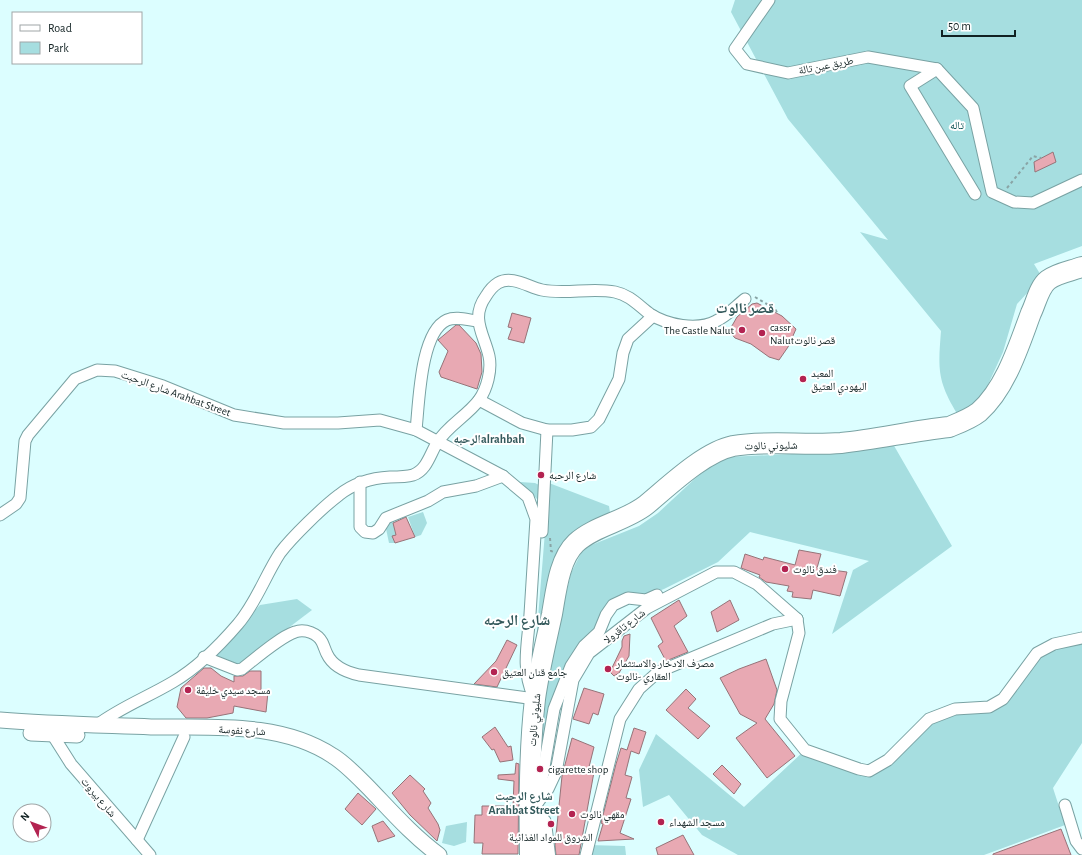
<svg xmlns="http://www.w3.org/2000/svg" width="1082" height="855" font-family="'Alegreya Sans','Noto Naskh Arabic',sans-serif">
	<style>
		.green { fill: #a6dee0 }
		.building { fill: #e8a9b3; stroke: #967378 }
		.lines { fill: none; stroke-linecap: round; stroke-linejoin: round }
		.street-casing { stroke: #79a2a3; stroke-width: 13 }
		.secondary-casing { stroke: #79a2a3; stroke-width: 17 }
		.highway-casing { stroke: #79a2a3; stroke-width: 22 }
		.path { stroke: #89a4a5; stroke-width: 2; stroke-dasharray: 3 3; stroke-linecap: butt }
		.street { stroke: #fff; stroke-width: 11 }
		.secondary { stroke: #fff; stroke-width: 15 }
		.highway { stroke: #fff; stroke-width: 20 }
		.poi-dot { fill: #b32351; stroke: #fff; stroke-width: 1.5 }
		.labels { text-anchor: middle; stroke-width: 4; stroke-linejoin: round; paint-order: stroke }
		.street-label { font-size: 11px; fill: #112122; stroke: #fff }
		.park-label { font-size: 11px; fill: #044c4e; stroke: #fff }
		.poi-label { font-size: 11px; fill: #112122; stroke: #fff; text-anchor: start }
		.neighbourhood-label { font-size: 12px; font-weight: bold; fill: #33595b; stroke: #fff }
		.district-label { font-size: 15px; font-weight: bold; fill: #33595b; stroke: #fff }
	</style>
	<rect width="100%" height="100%" fill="#dcfeff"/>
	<g class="green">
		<path d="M 735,0 L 1082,0 L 1082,246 L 1034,264 L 1042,277 L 1017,304 L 1003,352 L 981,400 L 958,415 C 937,381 938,369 941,331 L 860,232 L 888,240 L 788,119 L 731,12 Z"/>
		<path d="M 893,444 L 952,546 L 832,634 L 853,570 L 869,561 L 750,532 L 718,562 L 664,589 L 615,608 L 572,669 L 535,783 L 541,747 L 548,671 L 571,573 L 581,553 L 589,546 L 639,526 L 658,513 L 700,474 L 727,457 L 835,452 Z"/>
		<path d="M 520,482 L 535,483 L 543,487 L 539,501 Z"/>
		<path d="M 549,483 L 609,506 L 611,519 L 593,524 L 536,642 Z"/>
		<path d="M 423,512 L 427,523 L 421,535 L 415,537 L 408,517 Z"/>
		<path d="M 392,520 L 396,535 L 395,543 L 389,543 L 385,524 Z"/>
		<path d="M 297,599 L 312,610 L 242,663 L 233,667 L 209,658 L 260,605 Z"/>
		<path d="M 1082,638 L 1082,743 L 1053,788 L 1065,825 L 984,855 L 738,855 L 702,835 L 669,795 L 643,807 L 639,770 L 656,734 L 744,807 L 805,750 L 869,771 L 929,719 L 989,707 L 1037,653 Z"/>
		<path d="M 467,822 L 466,842 L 454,846 L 442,843 L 446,826 Z"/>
		<path d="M 588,845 L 625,846 L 626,855 L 586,855 Z"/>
	</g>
	<g class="building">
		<path d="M 1053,152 L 1056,162 L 1035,172 L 1034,162 Z"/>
		<path d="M 757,303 L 782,316 L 796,329 L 788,347 L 779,360 L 769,357 L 751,344 L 735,338 L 729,331 L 737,317 L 752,304 Z"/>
		<path d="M 512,313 L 531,318 L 524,343 L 508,339 L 512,328 L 508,327 Z"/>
		<path d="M 456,325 L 459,325 L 476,343 L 481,354 L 482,372 L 477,389 L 441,377 L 439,372 L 448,351 L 438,340 Z"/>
		<path d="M 406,517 L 415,537 L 395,543 L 392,536 L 396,535 L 393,523 Z"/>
		<path d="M 799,550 L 821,554 L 817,568 L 847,572 L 840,596 L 813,590 L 811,599 L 792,597 L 793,592 L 787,591 L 789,586 L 766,582 L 759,577 L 760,575 L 741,568 L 745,554 L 763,560 L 764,557 L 795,565 Z"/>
		<path d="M 679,600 L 687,616 L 674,626 L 688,652 L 666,661 L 658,646 L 663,642 L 651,618 Z"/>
		<path d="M 730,600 L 739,620 L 717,632 L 711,612 Z"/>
		<path d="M 630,634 L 629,656 L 619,673 L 614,676 L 610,672 L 622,647 L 622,641 L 624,636 Z"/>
		<path d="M 507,640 L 517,645 L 497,687 L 474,684 L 496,661 Z"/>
		<path d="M 766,659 L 777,690 L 774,704 L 765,719 L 795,756 L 767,778 L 736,738 L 757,723 L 740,714 L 720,678 L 739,669 Z"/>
		<path d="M 204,668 L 211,668 L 221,676 L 234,682 L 234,676 L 243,676 L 250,671 L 261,671 L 261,691 L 268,692 L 266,712 L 234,706 L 233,713 L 207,718 L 186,718 L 177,707 L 181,688 Z"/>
		<path d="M 584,688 L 604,694 L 598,715 L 593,713 L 589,724 L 573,719 Z"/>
		<path d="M 686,689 L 696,699 L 688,708 L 710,726 L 698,739 L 666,710 Z"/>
		<path d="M 495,727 L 508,747 L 511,746 L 513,760 L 500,762 L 494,749 L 492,750 L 482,737 Z"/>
		<path d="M 634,728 L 646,732 L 639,754 L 631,751 L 625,775 L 632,777 L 626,798 L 631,799 L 620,833 L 634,839 L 598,841 L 603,824 L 601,823 L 616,764 L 621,748 L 627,750 Z"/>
		<path d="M 572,738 L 594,747 L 588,771 L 594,772 L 579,855 L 556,855 L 555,845 L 562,776 Z"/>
		<path d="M 516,763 L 519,764 L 518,854 L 482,854 L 483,843 L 474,843 L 475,815 L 482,815 L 482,806 L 513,806 L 514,781 L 498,779 L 498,775 L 515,774 Z"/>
		<path d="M 722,765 L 741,784 L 734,794 L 713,774 Z"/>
		<path d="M 410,775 L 425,789 L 423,791 L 431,803 L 428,808 L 438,824 L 440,830 L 437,841 L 410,815 L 392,793 Z"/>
		<path d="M 358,793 L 376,809 L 362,825 L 345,809 Z"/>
		<path d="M 383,821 L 395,836 L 378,842 L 372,826 Z"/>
		<path d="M 1061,829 L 1071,855 L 993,855 L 993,854 Z"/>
		<path d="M 683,835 L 694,855 L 658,855 L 656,848 Z"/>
	</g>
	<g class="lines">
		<g class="street-casing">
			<g id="street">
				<path d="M 769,0 L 735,49 L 747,64 L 788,73 L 868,57 L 937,69"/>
				<path d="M 975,194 L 910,86 L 937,69 L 973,108 L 992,192 L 1014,202 L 1033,203 L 1082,180"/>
				<path d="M 479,400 L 522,423 L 547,430 L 572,430 L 591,427 L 599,419 L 619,379 L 623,353 L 628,339 L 653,316"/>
				<path d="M 416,430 C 419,404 420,332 447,320 C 456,316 468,320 477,321"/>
				<path d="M 360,482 L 360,527 L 365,532 L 373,533 L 379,529 L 386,518 L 428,501 L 443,492 L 476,486 L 503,476"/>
				<path d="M 0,515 L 16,504 L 20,498 L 25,441 L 28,435 L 75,379 L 97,370 L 115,371 L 163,386 L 234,415 L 284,423 L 338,423 L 380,420 L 416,430 L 503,476 L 528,497 L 536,519 C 534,550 532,582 530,614 C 528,642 521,668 533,695"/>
				<path d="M 542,532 L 547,430"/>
				<path d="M 797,619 L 799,633 L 781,701 L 780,719 L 805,750 L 859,769 L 869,771 L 888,760 L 929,719 L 955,709 L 989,707 L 1003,699 L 1037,653 L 1054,644 L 1082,638"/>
				<path d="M 204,657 L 237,670 L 242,669 C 256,658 280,637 295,632 C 305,628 318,634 322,642 C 324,646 325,650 327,654 C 333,667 346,672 359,675 L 535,699"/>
				<path d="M 97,725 C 121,707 148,697 173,682 C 197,668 220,645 238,624 C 256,603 265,576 280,553 C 292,537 323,507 339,495 C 354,483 371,478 390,477 C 398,477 406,477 413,475 C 427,470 430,454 437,443 C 447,426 467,416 479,400 C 487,389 492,370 489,356 C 484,334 470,318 486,296 C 489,291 493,286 498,283 C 512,275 528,287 542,290 C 566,295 591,287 615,292 C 630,295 639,306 650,314 C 667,325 697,331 716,321 C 727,316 736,306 745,299"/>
				<path d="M 52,734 L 71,764 L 150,855"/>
				<path d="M 538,802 L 548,789 L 556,772 L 573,680 L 589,653 L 647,608 L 716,572 L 734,572 L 757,584 L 797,619"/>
				<path d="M 538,802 L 554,709 L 571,666 L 584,646 L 599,632 L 606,615 L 613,605 L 628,598 L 646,600 L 657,595"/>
				<path d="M 1065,805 L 1076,841 L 1082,849"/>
				<path d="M 137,840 L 184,737"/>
				<path d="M 586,855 L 620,719 L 639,689 L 658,672 L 773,624 L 797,619"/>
			</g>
		</g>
		<g class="secondary-casing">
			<g id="secondary">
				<path d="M 0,720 C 50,724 101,725 151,727 C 212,728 280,721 333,756 C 346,764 358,777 369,788 C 392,812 413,836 439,855"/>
				<path d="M 31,733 L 77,735"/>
			</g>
		</g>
		<g class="highway-casing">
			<g id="highway">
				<path d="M 541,823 L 545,855"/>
				<path d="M 530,855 C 529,803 529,751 535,699 C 539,670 546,642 552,614 C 556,592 559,559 576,543 C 594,526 626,521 646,505 C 669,486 704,452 733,446 C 768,440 805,446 841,443 C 877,439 913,431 949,427 C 959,423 970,419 979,412 C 1006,388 1019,345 1031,313 C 1036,303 1039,287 1048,280 C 1057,273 1071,271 1082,267"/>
			</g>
		</g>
		<g class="path">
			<path d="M 1007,188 L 1033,156 L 1041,158"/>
			<path d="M 755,297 L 775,309 L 778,314"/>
			<path d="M 550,538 L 551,551 L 554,552"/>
		</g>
		<use href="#street" class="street"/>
		<use href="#secondary" class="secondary"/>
		<use href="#highway" class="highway"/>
	</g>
	<g class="poi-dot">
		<circle cx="742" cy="330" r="4"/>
		<circle cx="762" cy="333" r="4"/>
		<circle cx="803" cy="379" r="4"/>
		<circle cx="541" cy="475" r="4"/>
		<circle cx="785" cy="569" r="4"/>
		<circle cx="608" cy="669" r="4"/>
		<circle cx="494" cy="672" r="4"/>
		<circle cx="188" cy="690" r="4"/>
		<circle cx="540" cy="769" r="4"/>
		<circle cx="572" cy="814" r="4"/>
		<circle cx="661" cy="822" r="4"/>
		<circle cx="551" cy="824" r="4"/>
	</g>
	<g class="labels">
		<g class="street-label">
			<text transform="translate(826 65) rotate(-11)" y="4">طريق عين تالة</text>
			<text transform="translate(176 393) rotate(20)" y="4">شارع الرحبت Arahbat Street</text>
			<text transform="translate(771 445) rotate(-1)" y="4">شليوني نالوت</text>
			<text transform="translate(624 626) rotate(-38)" y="4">شارع تاقرولا</text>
			<text transform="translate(534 720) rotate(-85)" y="4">شليوني نالوت</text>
			<text transform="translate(242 730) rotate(3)" y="4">شارع نفوسة</text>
			<text transform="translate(99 797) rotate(50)" y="4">شارع بيروت</text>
		</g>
		<g class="park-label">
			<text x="957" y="129">تاله</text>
		</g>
		<g class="poi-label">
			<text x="770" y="331">cassr<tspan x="770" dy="13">Nalutقصر نالوت</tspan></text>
			<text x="734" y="334" text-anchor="end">The Castle Nalut</text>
			<text x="811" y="377">المعبد<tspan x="811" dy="13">اليهودي العتيق</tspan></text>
			<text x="549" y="479">شارع الرحبه</text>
			<text x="793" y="573">فندق نالوت</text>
			<text x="616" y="667">مصرف الادخار والاستثمار<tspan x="616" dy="13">العقاري -نالوت</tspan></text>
			<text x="502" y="676">جامع قنان العتيق</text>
			<text x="196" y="694">مسجد سيدي خليفة</text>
			<text x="548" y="773">cigarette shop</text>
			<text x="580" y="818">مقهي نالوت</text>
			<text x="669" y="826">مسجد الشهداء</text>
			<text x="551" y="841" text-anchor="middle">الشروق للمواد الغذائية</text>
		</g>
		<g class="neighbourhood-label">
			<text x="489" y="443">الرحبهalrahbah</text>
			<text x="524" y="800">شارع الرحبت<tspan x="524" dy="14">Arahbat Street</tspan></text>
		</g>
		<g class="district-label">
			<text x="745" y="313">قصر نالوت</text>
			<text x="517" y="625">شارع الرحبه</text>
		</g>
	</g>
	<rect x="12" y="12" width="130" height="52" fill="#ffffff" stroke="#a0a6a7"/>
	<rect x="20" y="25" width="20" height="6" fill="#ffffff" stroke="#a0a6a7"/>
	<text x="48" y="32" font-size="12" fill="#112122">Road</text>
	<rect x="20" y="42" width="20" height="12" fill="#a6dee0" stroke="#a0a6a7"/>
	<text x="48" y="52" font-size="12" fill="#112122">Park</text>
	<g transform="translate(32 823) rotate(312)"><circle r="19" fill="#ffffff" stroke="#a0a6a7"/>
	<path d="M0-3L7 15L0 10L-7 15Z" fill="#b32351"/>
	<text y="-6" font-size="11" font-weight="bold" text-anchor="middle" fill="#112122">N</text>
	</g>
	<path d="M942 30v6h73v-6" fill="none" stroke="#112122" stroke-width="2"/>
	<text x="948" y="30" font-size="12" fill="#112122" stroke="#ffffff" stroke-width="3" paint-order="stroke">50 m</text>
</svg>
